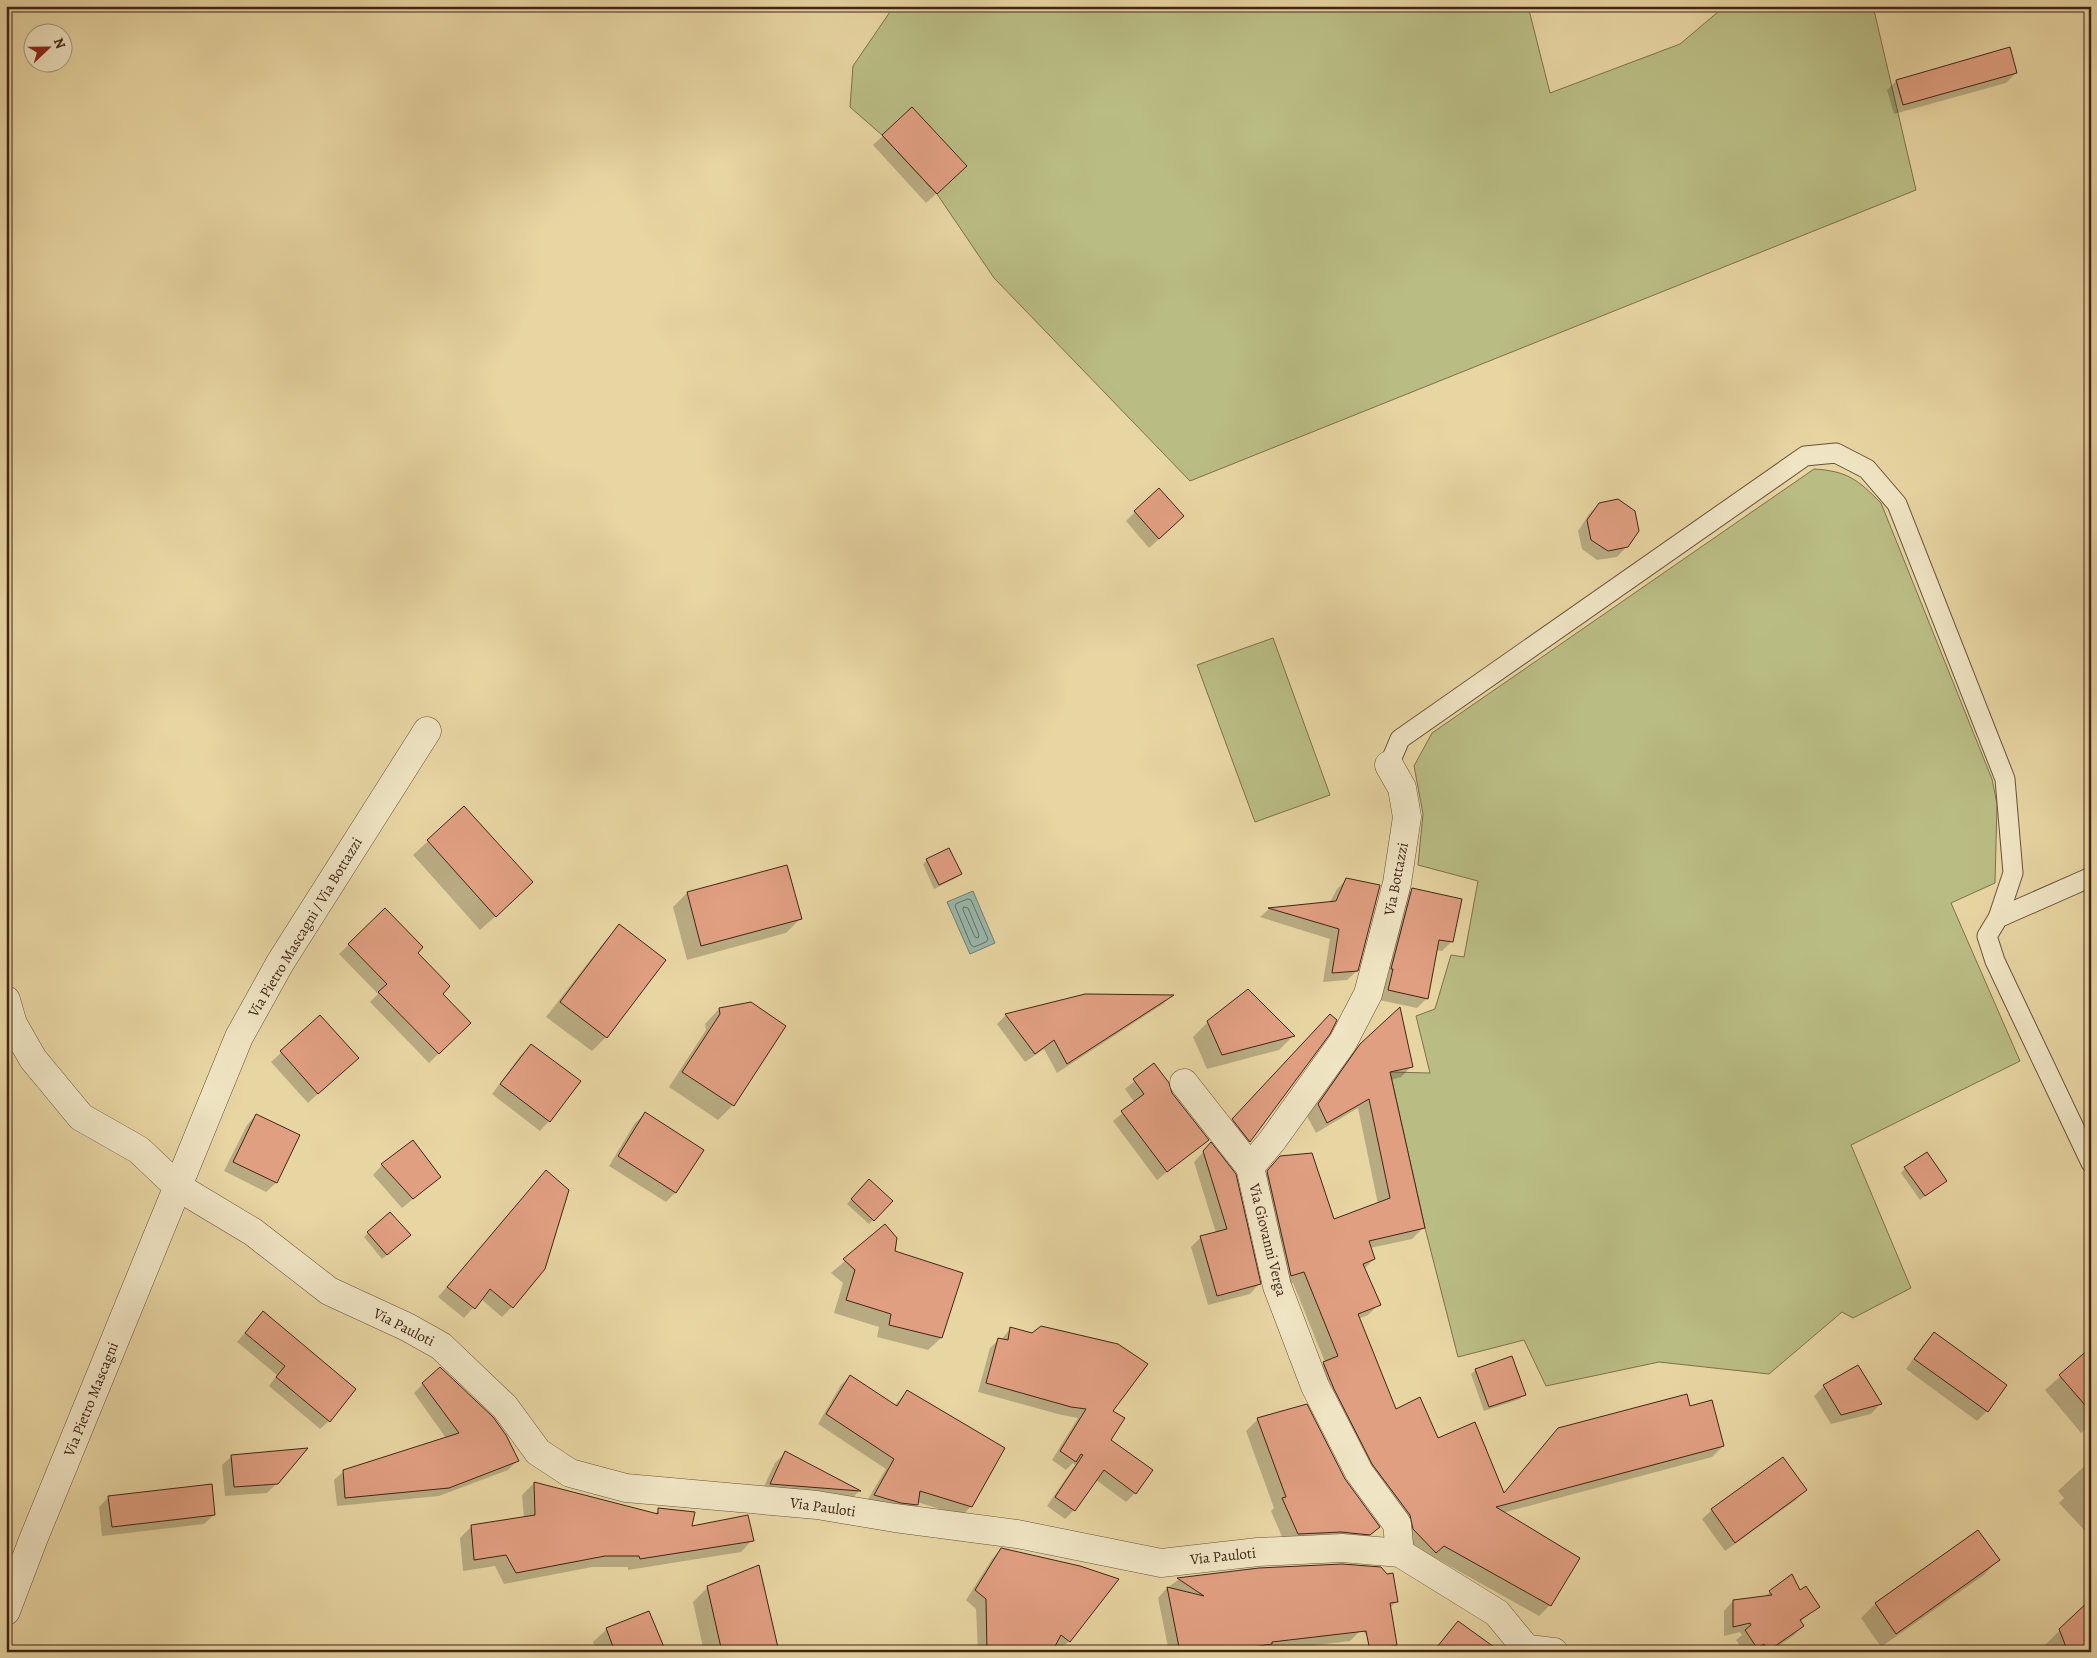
<svg xmlns="http://www.w3.org/2000/svg" width="2097" height="1658" font-family="Alegreya,serif">
	<style>
		.green { fill: #b9bc83; stroke: #7e704d }
		.water { fill: #98b8ac; stroke: #767d70 }
		.shadow { fill: #0003 }
		.lines { fill: none; stroke-linecap: round; stroke-linejoin: round }
		.shore { stroke: #6d6e62; stroke-width: 1 }
		.building { fill: #e09f81; stroke: #422417 }
		.lane-casing { stroke: #6b503a; stroke-width: 21 }
		.street-casing { stroke: #6b503a; stroke-width: 29 }
		.lane { stroke: #efe4c3; stroke-width: 19 }
		.street { stroke: #efe4c3; stroke-width: 28 }
		.labels { text-anchor: middle; stroke-width: 4; stroke-linejoin: round; paint-order: stroke }
		.street-label { font-size: 15px; fill: #422417; stroke: #efe4c3 }
	</style>
	<rect width="100%" height="100%" fill="#e7d5a2"/>
	<filter id="stains"><feTurbulence type="fractalNoise" baseFrequency=".004" numOctaves="4"/><feColorMatrix values="0 0 0 0 .2 0 0 0 0 .09 0 0 0 0 .02 0 0 0 .5 -.17"/></filter>
	<radialGradient id="worn" r=".72"><stop offset=".6" stop-color="#630" stop-opacity="0"/><stop offset="1" stop-color="#630" stop-opacity=".3"/></radialGradient>
	<g class="green">
		<path d="M 894,6 L 1528,6 L 1550,93 L 1680,44 L 1725,6 L 1873,6 L 1916,190 L 1190,481 L 994,278 L 937,194 L 882,135 L 850,107 L 853,66 Z"/>
		<path d="M 1814,469 C 1848,471 1858,480 1881,503 L 1992,779 L 1997,804 L 1995,883 L 1951,903 L 2020,1061 L 1851,1145 L 1911,1288 L 1853,1318 L 1842,1312 L 1769,1374 L 1659,1362 L 1546,1386 L 1524,1340 L 1458,1357 L 1425,1228 L 1390,1072 L 1430,1073 L 1416,1016 L 1435,1009 L 1451,955 L 1464,957 L 1478,881 L 1418,865 L 1423,814 L 1414,766 L 1432,733 Z"/>
		<path d="M 1273,638 L 1330,795 L 1255,822 L 1197,665 Z"/>
	</g>
	<path class="water" d="M 973,891 L 995,943 L 970,954 L 947,902 Z"/>
	<g class="shadow">
		<path d="M 2016,73 L 2006,83 L 1894,114 L 1887,90 L 1896,81 Z"/>
		<path d="M 912,109 L 956,176 L 926,203 L 873,145 Z"/>
		<path d="M 1599,504 L 1627,546 L 1617,557 L 1597,560 L 1582,549 L 1578,531 L 1589,514 Z"/>
		<path d="M 1135,512 L 1173,526 L 1149,548 L 1126,521 Z"/>
		<path d="M 464,808 L 517,897 L 480,930 L 413,855 Z"/>
		<path d="M 927,860 L 961,874 L 956,878 L 934,889 L 923,864 Z"/>
		<path d="M 1347,879 L 1357,971 L 1347,980 L 1323,982 L 1330,939 L 1260,917 L 1269,909 L 1330,902 L 1337,889 Z"/>
		<path d="M 1412,890 L 1452,941 L 1442,951 L 1436,950 L 1427,998 L 1417,1008 L 1379,1000 L 1402,899 Z"/>
		<path d="M 687,893 L 800,919 L 786,933 L 687,960 L 673,907 Z"/>
		<path d="M 385,909 L 416,953 L 441,994 L 470,1023 L 429,1063 L 370,1002 L 378,994 L 339,954 Z"/>
		<path d="M 619,926 L 606,1037 L 592,1051 L 546,1017 L 605,941 Z"/>
		<path d="M 1171,996 L 1163,1004 L 1057,1073 L 1044,1049 L 1025,1062 L 997,1024 L 1006,1015 Z"/>
		<path d="M 750,1004 L 785,1026 L 733,1105 L 718,1120 L 669,1087 L 706,1030 L 705,1024 L 719,1009 Z"/>
		<path d="M 320,1017 L 347,1067 L 308,1103 L 271,1062 Z"/>
		<path d="M 1208,1022 L 1293,1036 L 1279,1050 L 1207,1069 L 1193,1037 Z"/>
		<path d="M 1320,1025 L 1329,1033 L 1250,1141 L 1240,1151 L 1224,1130 Z"/>
		<path d="M 531,1045 L 549,1121 L 540,1131 L 492,1094 L 521,1055 Z"/>
		<path d="M 1360,1045 L 1412,1066 L 1401,1077 L 1391,1080 L 1423,1228 L 1412,1239 L 1370,1248 L 1374,1259 L 1364,1269 L 1379,1304 L 1368,1315 L 1358,1319 L 1395,1410 L 1438,1440 L 1503,1494 L 1559,1429 L 1689,1407 L 1723,1446 L 1712,1457 L 1502,1513 L 1550,1605 L 1539,1616 L 1432,1556 L 1424,1563 L 1362,1475 L 1312,1374 L 1325,1362 L 1293,1283 L 1280,1286 L 1257,1183 L 1281,1157 L 1333,1221 L 1378,1204 L 1358,1108 L 1316,1133 L 1307,1116 L 1349,1057 Z"/>
		<path d="M 1154,1065 L 1171,1093 L 1207,1140 L 1157,1180 L 1113,1121 L 1135,1103 L 1125,1089 Z"/>
		<path d="M 645,1114 L 675,1193 L 666,1202 L 609,1166 L 635,1123 Z"/>
		<path d="M 256,1115 L 298,1136 L 276,1183 L 266,1192 L 224,1171 L 247,1125 Z"/>
		<path d="M 1211,1144 L 1259,1284 L 1250,1294 L 1208,1305 L 1191,1247 L 1201,1237 L 1216,1233 L 1194,1162 Z"/>
		<path d="M 382,1165 L 440,1177 L 402,1208 L 373,1175 Z"/>
		<path d="M 1905,1168 L 1945,1181 L 1920,1200 L 1901,1173 Z"/>
		<path d="M 869,1180 L 891,1201 L 869,1224 L 847,1204 Z"/>
		<path d="M 537,1182 L 512,1307 L 502,1317 L 481,1299 L 464,1318 L 438,1297 Z"/>
		<path d="M 885,1226 L 893,1252 L 941,1338 L 928,1350 L 877,1337 L 879,1327 L 834,1313 L 843,1283 L 831,1273 Z"/>
		<path d="M 368,1233 L 404,1240 L 382,1259 L 364,1237 Z"/>
		<path d="M 263,1312 L 329,1421 L 320,1429 L 269,1386 L 277,1375 L 237,1342 Z"/>
		<path d="M 1010,1329 L 1111,1411 L 1109,1440 L 1135,1493 L 1126,1502 L 1096,1480 L 1074,1510 L 1065,1519 L 1047,1506 L 1075,1465 L 1073,1463 L 1066,1470 L 1052,1460 L 1078,1418 L 1062,1415 L 978,1392 L 990,1348 L 999,1339 L 1001,1340 Z"/>
		<path d="M 1934,1334 L 1987,1411 L 1977,1421 L 1906,1369 L 1924,1344 Z"/>
		<path d="M 2091,1349 L 2091,1425 L 2081,1433 L 2045,1390 Z"/>
		<path d="M 1858,1366 L 1880,1404 L 1871,1414 L 1831,1424 L 1814,1396 L 1824,1386 Z"/>
		<path d="M 1476,1370 L 1524,1394 L 1520,1399 L 1484,1411 L 1471,1374 Z"/>
		<path d="M 850,1376 L 894,1406 L 907,1392 L 971,1506 L 962,1516 L 917,1502 L 917,1505 L 908,1514 L 865,1504 L 886,1469 L 818,1424 L 841,1385 Z"/>
		<path d="M 423,1384 L 517,1461 L 508,1470 L 439,1496 L 337,1506 L 334,1480 L 344,1471 L 446,1438 L 414,1393 Z"/>
		<path d="M 1258,1419 L 1344,1480 L 1378,1527 L 1366,1539 L 1286,1546 L 1271,1511 L 1274,1508 L 1246,1431 Z"/>
		<path d="M 785,1453 L 859,1491 L 850,1501 L 761,1493 L 775,1463 Z"/>
		<path d="M 232,1456 L 277,1483 L 267,1493 L 225,1496 L 222,1465 Z"/>
		<path d="M 2091,1460 L 2091,1531 L 2088,1534 L 2059,1503 L 2064,1498 L 2058,1491 Z"/>
		<path d="M 534,1483 L 654,1514 L 659,1510 L 690,1528 L 752,1540 L 741,1552 L 628,1570 L 628,1567 L 592,1567 L 504,1584 L 495,1566 L 463,1571 L 460,1538 L 472,1526 L 524,1518 L 522,1495 Z"/>
		<path d="M 1805,1490 L 1796,1500 L 1725,1551 L 1702,1519 L 1712,1510 Z"/>
		<path d="M 109,1497 L 214,1515 L 204,1524 L 102,1536 L 99,1507 Z"/>
		<path d="M 1978,1531 L 1998,1560 L 1984,1575 L 1881,1647 L 1861,1618 L 1875,1604 Z"/>
		<path d="M 1001,1549 L 1069,1641 L 1059,1651 L 1053,1646 L 1051,1652 L 978,1652 L 976,1609 L 966,1600 L 992,1559 Z"/>
		<path d="M 1259,1569 L 1387,1576 L 1397,1601 L 1389,1609 L 1397,1652 L 1377,1652 L 1360,1626 L 1360,1631 L 1350,1641 L 1262,1652 L 1169,1652 L 1158,1598 L 1167,1588 L 1178,1580 Z"/>
		<path d="M 708,1587 L 777,1652 L 704,1652 L 693,1602 Z"/>
		<path d="M 1770,1592 L 1800,1592 L 1818,1606 L 1800,1622 L 1803,1626 L 1793,1636 L 1770,1652 L 1744,1652 L 1736,1640 L 1742,1635 L 1740,1632 L 1724,1636 L 1724,1611 L 1733,1601 L 1765,1597 Z"/>
		<path d="M 648,1612 L 665,1652 L 597,1652 L 593,1642 L 606,1630 Z"/>
		<path d="M 1458,1622 L 1491,1652 L 1432,1652 Z"/>
		<path d="M 2060,1630 L 2091,1652 L 2048,1652 L 2045,1645 Z"/>
	</g>
	<g class="lines">
		<g class="shore">
			<path d="M 968,899 L 971,900 L 988,939 L 986,942 L 974,947 L 971,945 L 955,906 L 956,904 Z"/>
			<path d="M 964,907 L 968,908 L 979,935 L 978,938 L 975,937 L 963,910 Z"/>
		</g>
	</g>
	<g class="building">
		<path d="M 2010,47 L 2017,73 L 1903,105 L 1896,80 Z"/>
		<path d="M 912,107 L 967,166 L 937,194 L 882,135 Z"/>
		<path d="M 1159,488 L 1184,516 L 1159,539 L 1134,511 Z"/>
		<path d="M 1618,499 L 1635,511 L 1639,531 L 1628,547 L 1608,551 L 1591,540 L 1587,520 L 1599,503 Z"/>
		<path d="M 464,806 L 533,882 L 496,917 L 427,840 Z"/>
		<path d="M 949,848 L 962,874 L 939,885 L 926,859 Z"/>
		<path d="M 787,865 L 802,919 L 701,946 L 687,892 Z"/>
		<path d="M 1346,878 L 1380,885 L 1358,971 L 1332,973 L 1339,929 L 1268,908 L 1336,901 Z"/>
		<path d="M 1412,888 L 1462,899 L 1453,942 L 1439,940 L 1428,999 L 1388,990 L 1393,969 L 1391,969 Z"/>
		<path d="M 385,908 L 423,947 L 418,953 L 450,986 L 443,994 L 471,1023 L 439,1054 L 378,992 L 387,984 L 348,944 Z"/>
		<path d="M 619,924 L 666,960 L 607,1038 L 560,1002 Z"/>
		<path d="M 1248,989 L 1295,1036 L 1222,1055 L 1207,1021 Z"/>
		<path d="M 1085,994 L 1087,994 L 1174,995 L 1067,1064 L 1054,1040 L 1035,1054 L 1005,1014 Z"/>
		<path d="M 751,1002 L 786,1026 L 734,1106 L 682,1072 L 720,1014 L 719,1008 Z"/>
		<path d="M 1400,1007 L 1413,1067 L 1390,1072 L 1425,1228 L 1369,1241 L 1375,1259 L 1363,1264 L 1381,1305 L 1358,1314 L 1396,1409 L 1420,1397 L 1438,1438 L 1475,1422 L 1504,1493 L 1558,1428 L 1687,1394 L 1690,1406 L 1712,1400 L 1724,1446 L 1496,1507 L 1580,1558 L 1551,1606 L 1444,1546 L 1436,1553 L 1413,1529 L 1410,1515 L 1372,1464 L 1334,1389 L 1323,1362 L 1338,1356 L 1304,1272 L 1291,1276 L 1267,1171 L 1280,1156 L 1312,1153 L 1334,1219 L 1390,1198 L 1369,1099 L 1327,1123 L 1318,1104 L 1360,1044 Z"/>
		<path d="M 1330,1014 L 1337,1020 L 1330,1034 L 1250,1142 L 1232,1119 Z"/>
		<path d="M 320,1015 L 359,1058 L 318,1094 L 280,1051 Z"/>
		<path d="M 531,1044 L 581,1081 L 550,1122 L 500,1084 Z"/>
		<path d="M 1154,1063 L 1169,1083 L 1172,1093 L 1209,1140 L 1167,1172 L 1121,1111 L 1144,1094 L 1133,1079 Z"/>
		<path d="M 645,1112 L 704,1150 L 676,1193 L 618,1156 Z"/>
		<path d="M 256,1114 L 300,1135 L 277,1183 L 233,1162 Z"/>
		<path d="M 413,1140 L 441,1177 L 413,1199 L 381,1164 Z"/>
		<path d="M 1211,1142 L 1236,1174 L 1261,1284 L 1217,1296 L 1200,1236 L 1227,1229 L 1203,1151 Z"/>
		<path d="M 1927,1152 L 1947,1181 L 1925,1196 L 1904,1167 Z"/>
		<path d="M 546,1170 L 569,1190 L 545,1269 L 513,1308 L 490,1289 L 475,1309 L 447,1287 Z"/>
		<path d="M 869,1179 L 893,1201 L 874,1221 L 851,1199 Z"/>
		<path d="M 390,1212 L 411,1235 L 387,1255 L 367,1232 Z"/>
		<path d="M 885,1224 L 897,1238 L 895,1251 L 963,1273 L 942,1338 L 889,1325 L 891,1314 L 846,1300 L 855,1270 L 843,1259 Z"/>
		<path d="M 263,1311 L 356,1389 L 330,1422 L 276,1377 L 285,1366 L 245,1333 Z"/>
		<path d="M 1041,1326 L 1118,1344 L 1148,1364 L 1113,1411 L 1125,1418 L 1111,1440 L 1153,1470 L 1136,1494 L 1104,1470 L 1075,1511 L 1055,1497 L 1083,1455 L 1081,1454 L 1076,1462 L 1060,1451 L 1086,1409 L 1071,1407 L 986,1383 L 998,1338 L 1008,1340 L 1010,1327 L 1032,1333 Z"/>
		<path d="M 1934,1332 L 2007,1385 L 1988,1412 L 1914,1359 Z"/>
		<path d="M 2091,1347 L 2091,1412 L 2059,1375 Z"/>
		<path d="M 1512,1356 L 1526,1395 L 1489,1407 L 1475,1369 Z"/>
		<path d="M 1858,1365 L 1882,1404 L 1841,1415 L 1823,1385 Z"/>
		<path d="M 440,1367 L 493,1417 L 506,1435 L 519,1461 L 449,1488 L 345,1498 L 343,1470 L 459,1433 L 422,1383 Z"/>
		<path d="M 850,1375 L 897,1406 L 907,1390 L 1005,1448 L 972,1507 L 920,1491 L 918,1505 L 901,1503 L 874,1495 L 894,1459 L 826,1414 Z"/>
		<path d="M 1307,1404 L 1345,1479 L 1380,1527 L 1370,1535 L 1341,1532 L 1298,1534 L 1282,1498 L 1286,1497 L 1257,1418 Z"/>
		<path d="M 308,1448 L 278,1484 L 234,1487 L 231,1455 Z"/>
		<path d="M 785,1451 L 861,1491 L 860,1491 L 770,1484 Z"/>
		<path d="M 1783,1457 L 1807,1490 L 1735,1543 L 1711,1509 Z"/>
		<path d="M 534,1482 L 658,1514 L 658,1508 L 695,1512 L 692,1526 L 748,1515 L 754,1541 L 640,1559 L 639,1556 L 605,1556 L 516,1573 L 506,1555 L 474,1560 L 471,1525 L 535,1515 Z"/>
		<path d="M 212,1484 L 215,1515 L 112,1527 L 108,1496 Z"/>
		<path d="M 1978,1530 L 2000,1560 L 1896,1634 L 1875,1603 Z"/>
		<path d="M 1001,1548 L 1080,1566 L 1119,1579 L 1070,1642 L 1061,1635 L 1052,1652 L 987,1652 L 986,1599 L 975,1590 Z"/>
		<path d="M 1342,1564 L 1381,1567 L 1387,1574 L 1393,1573 L 1398,1602 L 1390,1603 L 1397,1645 L 1370,1651 L 1366,1631 L 1272,1642 L 1272,1644 L 1219,1652 L 1180,1652 L 1167,1587 L 1204,1596 L 1177,1578 L 1259,1568 Z"/>
		<path d="M 759,1565 L 779,1652 L 722,1652 L 707,1586 Z"/>
		<path d="M 1792,1574 L 1800,1590 L 1806,1586 L 1820,1607 L 1800,1620 L 1804,1626 L 1768,1651 L 1764,1644 L 1757,1648 L 1745,1630 L 1751,1625 L 1750,1623 L 1733,1627 L 1733,1600 L 1772,1595 L 1769,1591 Z"/>
		<path d="M 2091,1599 L 2091,1652 L 2068,1652 L 2059,1629 Z"/>
		<path d="M 649,1611 L 666,1652 L 615,1652 L 606,1628 Z"/>
		<path d="M 1458,1621 L 1501,1652 L 1433,1652 Z"/>
	</g>
	<g class="lines">
		<g class="lane-casing">
			<g id="lane">
				<path d="M 1389,765 L 1400,739 L 1805,456 L 1836,453 L 1867,469 L 1897,504 L 2005,779 L 2013,873 L 1998,918"/>
				<path d="M 2091,877 L 1998,918 L 1987,936 L 1995,961 L 2091,1163"/>
			</g>
		</g>
		<g class="street-casing">
			<g id="street">
				<path d="M 1389,765 L 1402,788 L 1407,817 L 1397,883 L 1368,994 L 1343,1042 L 1272,1141 L 1250,1167 L 1277,1286 L 1315,1386 L 1359,1472 L 1397,1524 L 1400,1553"/>
				<path d="M 6,1000 L 13,1024 L 33,1059 L 81,1117 L 139,1150 L 178,1187 L 253,1232 L 329,1291 L 407,1327 L 441,1346 L 505,1407 L 538,1452 L 570,1473 L 626,1488 L 817,1505 L 895,1518 L 1017,1534 L 1161,1563 L 1258,1552 L 1342,1548 L 1400,1553 L 1497,1613 L 1529,1652"/>
				<path d="M 1184,1083 L 1250,1167"/>
				<path d="M 6,1611 L 33,1540 L 239,1037 L 280,963 L 427,731"/>
				<path d="M 1528,1649 L 1554,1652"/>
			</g>
		</g>
		<use href="#lane" class="lane"/>
		<use href="#street" class="street"/>
	</g>
	<g class="labels">
		<g class="street-label">
			<text transform="translate(1396 879) rotate(-79)" y="5">Via Bottazzi</text>
			<text transform="translate(305 927) rotate(-59)" y="5">Via Pietro Mascagni / Via Bottazzi</text>
			<text transform="translate(1268 1240) rotate(76)" y="5">Via Giovanni Verga</text>
			<text transform="translate(404 1327) rotate(27)" y="5">Via Pauloti</text>
			<text transform="translate(91 1399) rotate(-68)" y="5">Via Pietro Mascagni</text>
			<text transform="translate(823 1507) rotate(8)" y="5">Via Pauloti</text>
			<text transform="translate(1223 1556) rotate(-6)" y="5">Via Pauloti</text>
		</g>
	</g>
	<rect width="2097" height="1658" fill="none" stroke="#e7d5a2" stroke-width="25"/>
	<rect x="8" y="8" width="2082" height="1643" fill="none" stroke="#422417" stroke-width="2.5"/>
	<rect x="12" y="12" width="2072" height="1633" fill="none" stroke="#422417"/>
	<g transform="translate(48 48) rotate(68)"><circle r="24" fill="#efe4c3" stroke="#aa977e"/>
	<path d="M0-4L9 19L0 12L-9 19Z" fill="#8f2418"/>
	<text y="-8" font-size="14" font-weight="bold" text-anchor="middle" fill="#422417">N</text>
	</g>
	<rect width="100%" height="100%" filter="url(#stains)"/>
	<rect width="100%" height="100%" fill="url(#worn)"/>
</svg>
